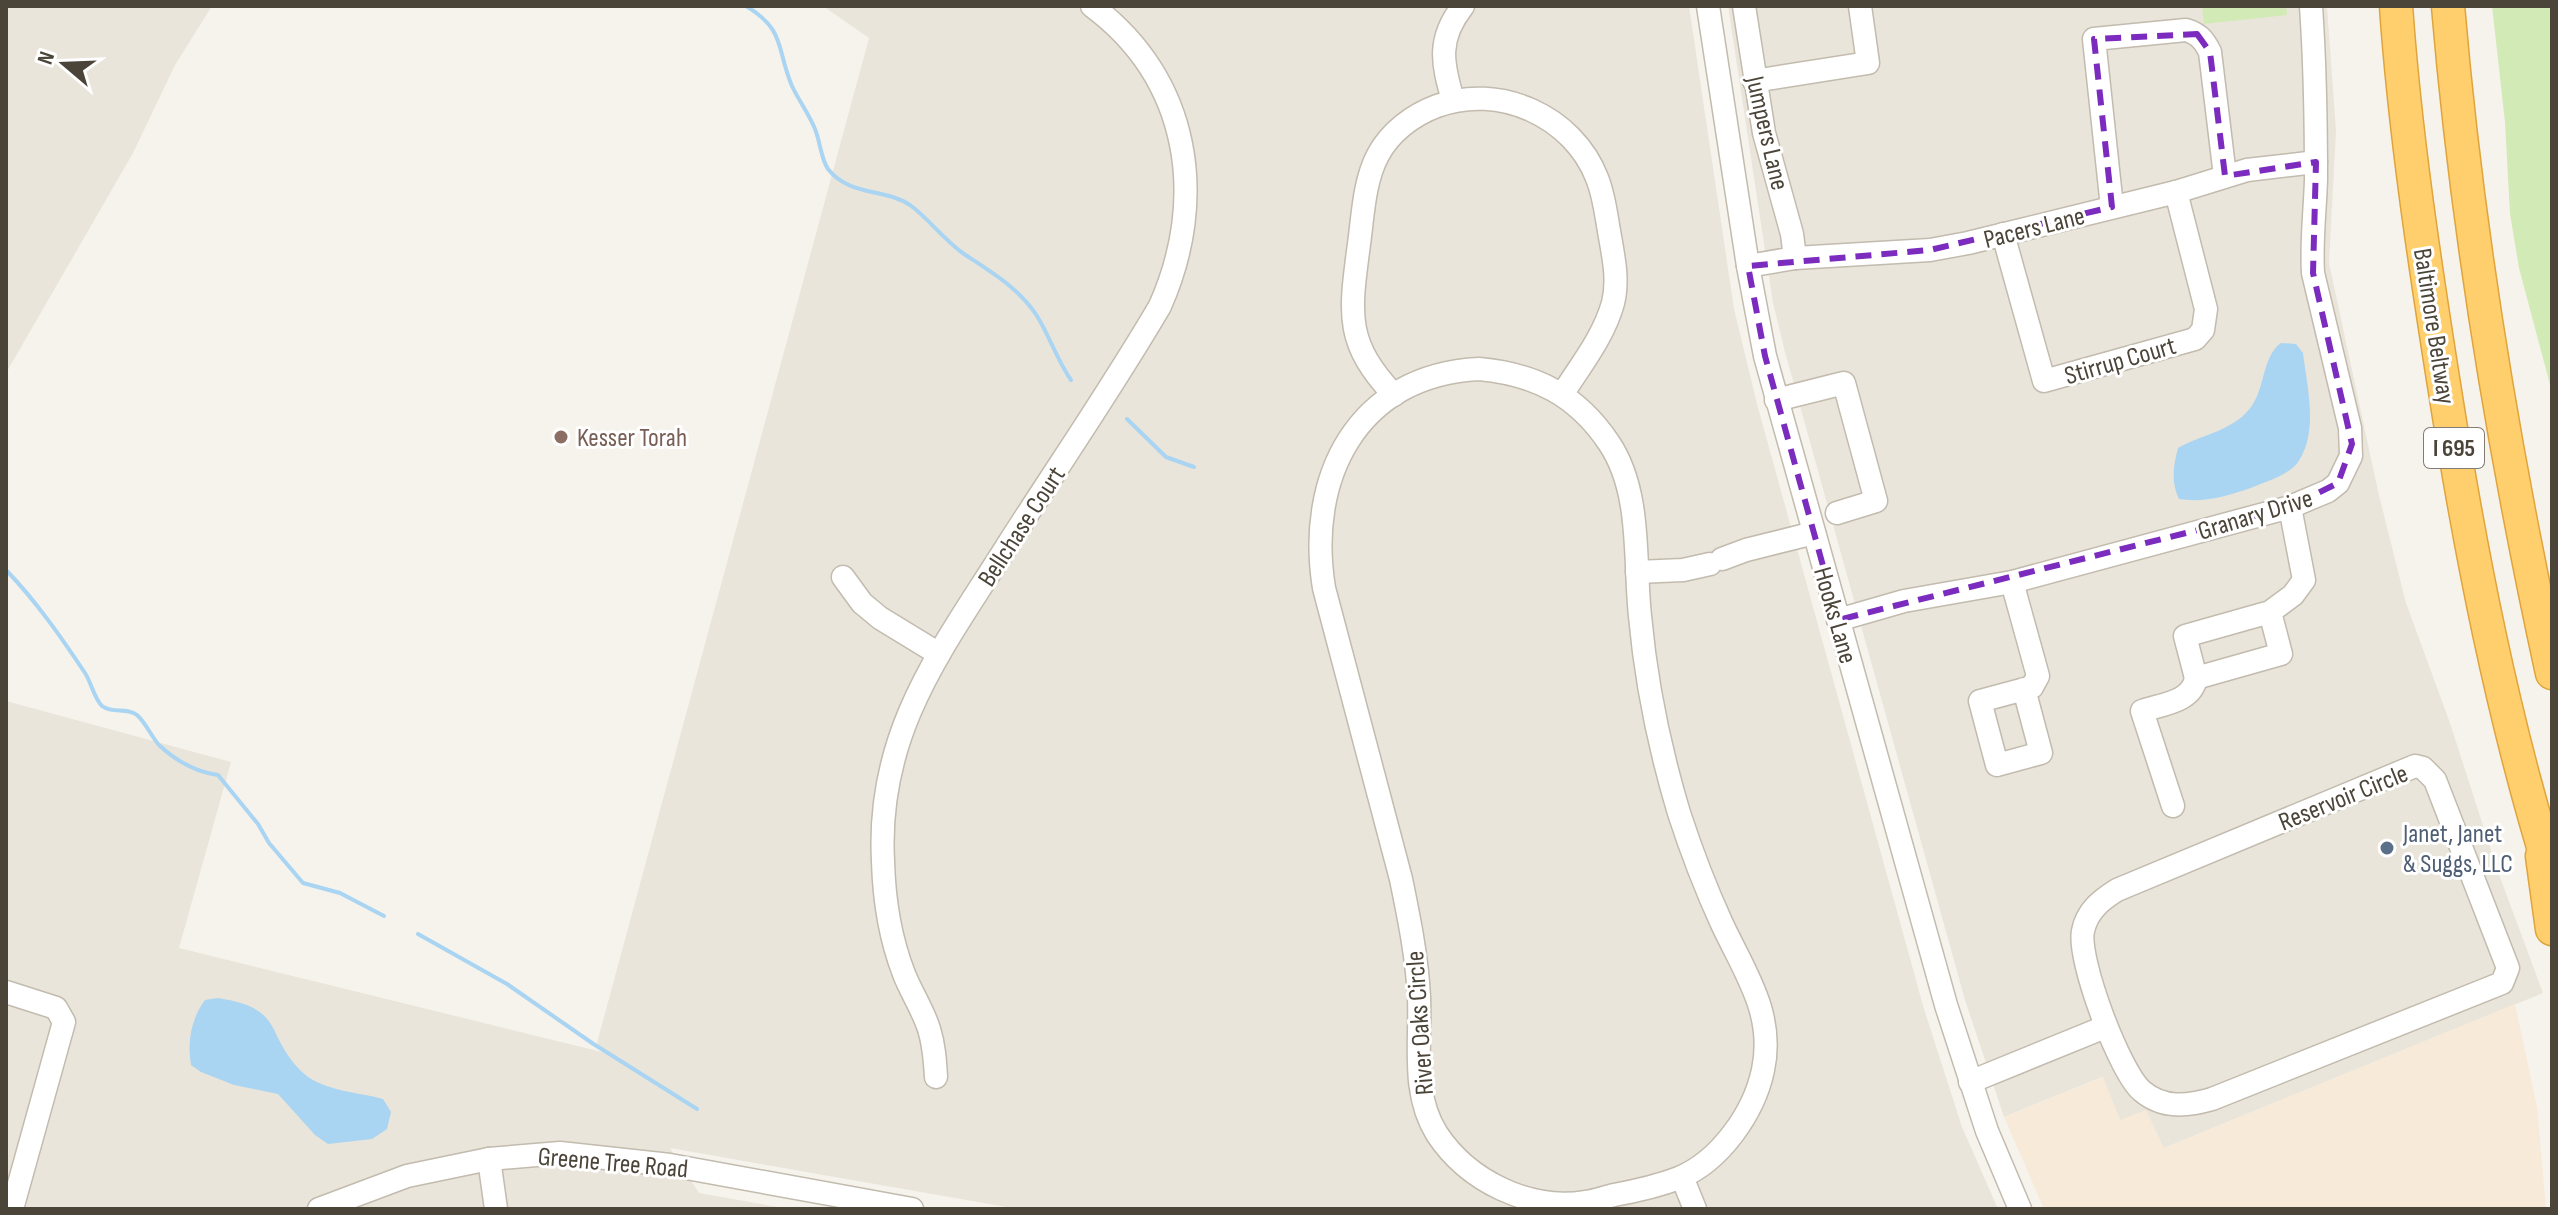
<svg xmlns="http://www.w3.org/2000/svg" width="2558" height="1215" font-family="'Sofia Sans Condensed',sans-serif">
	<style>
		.residential { fill: #eae5da }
		.commercial { fill: #f7ead8 }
		.green { fill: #d2eab5 }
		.water { fill: #a9d4f2 }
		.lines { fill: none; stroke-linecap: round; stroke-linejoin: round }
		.stream { stroke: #a9d4f2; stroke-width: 4 }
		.minor-casing { stroke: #c2bbae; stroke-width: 25 }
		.highway-casing { stroke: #e0a43c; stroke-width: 35 }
		.minor { stroke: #fff; stroke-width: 22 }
		.highway { stroke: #ffcf6e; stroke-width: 32 }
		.marked { fill: none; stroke: #7b2cbf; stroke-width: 6; stroke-dasharray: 16 10; stroke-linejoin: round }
		.education-dot { fill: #8d6e63; stroke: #fff; stroke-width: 3 }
		.service-dot { fill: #5c6f8a; stroke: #fff; stroke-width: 3 }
		.labels { text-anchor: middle; stroke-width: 6; stroke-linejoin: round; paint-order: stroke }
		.shield { fill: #fff; stroke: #817c74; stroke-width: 2 }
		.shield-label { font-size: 24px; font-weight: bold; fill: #4b4439 }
		.street-label { font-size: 26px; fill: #4b4439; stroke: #fff }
		.education-label { font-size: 26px; fill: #785e54; stroke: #fff; text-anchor: start }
		.service-label { font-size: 26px; fill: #4e5e75; stroke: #fff; text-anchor: start }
	</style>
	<rect width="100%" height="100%" fill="#f6f3ec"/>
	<g class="residential">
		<path d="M 6,6 L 212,6 L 175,65 L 133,153 L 6,373 Z"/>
		<path d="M 823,6 L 1689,6 L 1734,309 L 1757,404 L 1924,1009 L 1962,1127 L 1998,1209 L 1018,1209 L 670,1148 L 699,1193 L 789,1209 L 6,1209 L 6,701 L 231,762 L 179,948 L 602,1052 L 597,1043 L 869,38 Z"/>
		<path d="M 1728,6 L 2327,6 L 2336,131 L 2329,263 L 2378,491 L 2406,603 L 2450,723 L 2497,869 L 2543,993 L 2164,1148 L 2120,1120 L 2102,1077 L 2004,1117 L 1965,1000 L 1785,352 L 1773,303 Z"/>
	</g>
	<path class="commercial" d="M 2515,1004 L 2537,1107 L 2546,1209 L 2044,1209 L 2004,1117 L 2103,1077 L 2120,1120 L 2146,1110 L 2164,1148 Z"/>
	<g class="green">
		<path d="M 2202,6 L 2286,6 L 2287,15 L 2204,24 Z"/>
		<path d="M 2492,6 L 2552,6 L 2552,392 L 2519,268 L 2510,214 L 2505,122 Z"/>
	</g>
	<g class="water">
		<path d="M 2281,343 L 2296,344 L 2303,353 C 2307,386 2318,429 2300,459 C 2292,474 2268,481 2253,487 C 2229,496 2204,503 2179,499 C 2171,482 2173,467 2178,448 C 2202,434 2236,431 2253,404 C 2265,385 2263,356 2281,343 Z"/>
		<path d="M 218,998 C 286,1009 263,1032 301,1071 C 321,1091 358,1092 383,1099 L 391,1112 L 387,1129 L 372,1139 L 328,1144 L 315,1135 L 278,1094 L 234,1085 L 201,1072 L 191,1065 C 187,1042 191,1019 205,1000 Z"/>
	</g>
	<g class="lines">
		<g class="stream">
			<path d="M 746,6 C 786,30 776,48 792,86 C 799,101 809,114 815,129 C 820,141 821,159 828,169 C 850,197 885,188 910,205 C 929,219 944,240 964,254 C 991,272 1019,288 1037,316 C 1050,337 1057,360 1071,380"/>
			<path d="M 1127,419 L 1166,457 L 1194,467"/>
			<path d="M 6,570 C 36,601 61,637 85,673 C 91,682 94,698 102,706 C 112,714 127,707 137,715 C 146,723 151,736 159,745 C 175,760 196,772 218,775 L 258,824 L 269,843 L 303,883 L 340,893 L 384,916"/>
			<path d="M 418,934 L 507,984 L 592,1043 L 697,1109"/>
		</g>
		<g class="minor-casing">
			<g id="minor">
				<path d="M 1708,6 L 1748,266 L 1765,356 L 1946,1005 L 1987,1131 L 2020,1209"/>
				<path d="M 1744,6 L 1764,133 L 1792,234 L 1795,258"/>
				<path d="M 1754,81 L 1868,63 L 1860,6"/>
				<path d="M 1453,100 C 1442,63 1437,39 1463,6"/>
				<path d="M 2112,207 L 2094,39 L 2186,30 C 2199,34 2204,40 2210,52 L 2225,176"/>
				<path d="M 2003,234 L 2044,381 L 2195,339 L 2203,330 L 2206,309 L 2176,192"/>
				<path d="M 1748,266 L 1795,258 L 1930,250 L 1968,243 L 2176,192 L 2247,170 L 2316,162"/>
				<path d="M 1479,369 C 1535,374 1577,395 1609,443 C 1642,492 1634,560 1640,616 C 1646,682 1660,750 1679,813 C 1691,850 1706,889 1722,924 C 1745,973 1775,1014 1763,1070 C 1754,1113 1720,1161 1679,1178 C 1658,1186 1636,1191 1614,1195 C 1605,1197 1595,1201 1585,1202 C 1529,1211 1468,1181 1437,1134 C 1411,1093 1421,1043 1419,997 C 1417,957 1409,918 1401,879 L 1324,588 C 1306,478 1357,375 1479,369 Z"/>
				<path d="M 1394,395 C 1344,342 1350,313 1359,244 C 1363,215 1364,181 1378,155 C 1390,132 1413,115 1437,106 C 1499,83 1573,116 1597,178 C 1604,195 1606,214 1609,231 C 1613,255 1619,279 1613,303 C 1604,336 1581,365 1563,393"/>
				<path d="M 1776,400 L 1844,383 L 1876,501 L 1837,513"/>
				<path d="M 1722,559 L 1746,550 L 1814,533"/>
				<path d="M 1637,572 L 1683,570 L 1710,564"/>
				<path d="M 843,577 L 862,603 L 880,618 L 939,654"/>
				<path d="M 2012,582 L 2038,676 L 2032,687 L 1980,701 L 1997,765 L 2041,753 L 2024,689"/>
				<path d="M 2270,612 L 2185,636 L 2196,678 L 2281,654 L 2270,612 L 2293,595 L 2304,580 L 2290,507"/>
				<path d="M 1838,620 L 1904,601 L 2012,582 L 2290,507 L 2328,491 L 2338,483 L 2351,456 L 2350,428 L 2313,273 C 2311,242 2315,211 2316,180 C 2316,122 2315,64 2311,6"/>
				<path d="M 2415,766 L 2423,768 L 2435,780 L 2508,968 L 2502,983 L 2212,1099 C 2188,1106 2163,1109 2142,1091 C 2120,1073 2077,959 2083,931 C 2087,911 2101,900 2117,890 Z"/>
				<path d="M 2173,806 L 2142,711 C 2163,704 2192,702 2196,678"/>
				<path d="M 6,992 L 56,1008 L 64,1022 L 12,1209"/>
				<path d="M 936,1077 C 935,1060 934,1045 929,1029 C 923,1010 911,992 904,974 C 890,938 884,899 883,861 C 876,732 942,649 1007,546 C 1058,466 1112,388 1160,306 C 1208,198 1190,79 1092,6"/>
				<path d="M 1970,1082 L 2105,1027"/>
				<path d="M 489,1159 L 496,1209"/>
				<path d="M 1682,1177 L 1695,1209"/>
				<path d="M 319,1209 L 407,1176 L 489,1159 L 560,1153 L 670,1165 L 912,1209"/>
			</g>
		</g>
		<g class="highway-casing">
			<g id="highway">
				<path d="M 2396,6 C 2405,133 2424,259 2444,385 C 2470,550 2502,716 2552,876"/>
				<path d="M 2448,6 C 2467,231 2504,453 2552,673"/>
				<path d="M 2542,856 L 2552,929"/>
			</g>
		</g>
		<use href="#minor" class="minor"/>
		<use href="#highway" class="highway"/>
	</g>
	<path class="marked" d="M 2197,34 L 2210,52 L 2225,176 L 2316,162 L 2313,273 L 2352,444 L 2338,483 L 2290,507 L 1838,620 L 1765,356 L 1748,266 L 1930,250 L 2112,207 L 2094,39 Z"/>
	<circle class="education-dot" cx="561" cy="437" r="8"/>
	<circle class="service-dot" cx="2387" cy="848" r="8"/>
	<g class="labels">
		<rect class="shield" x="2424" y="428" width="60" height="40" rx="6"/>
		<g class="shield-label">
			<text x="2454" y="456">I 695</text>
		</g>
		<g class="street-label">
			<text transform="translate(1768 133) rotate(77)" y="9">Jumpers Lane</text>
			<text transform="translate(2034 227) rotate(-14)" y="9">Pacers Lane</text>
			<text transform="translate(2435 326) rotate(81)" y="9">Baltimore Beltway</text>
			<text transform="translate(2120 360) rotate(-16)" y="9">Stirrup Court</text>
			<text transform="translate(2255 514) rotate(-17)" y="9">Granary Drive</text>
			<text transform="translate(1021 526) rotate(-57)" y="9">Bellchase Court</text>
			<text transform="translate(1836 615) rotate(74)" y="9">Hooks Lane</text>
			<text transform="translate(2343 797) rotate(-22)" y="9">Reservoir Circle</text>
			<text transform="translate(1419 1023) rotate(-94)" y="9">River Oaks Circle</text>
			<text transform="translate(613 1162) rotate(5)" y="9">Greene Tree Road</text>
		</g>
		<g class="education-label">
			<text x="577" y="446">Kesser Torah</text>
		</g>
		<g class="service-label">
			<text x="2403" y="842">Janet, Janet<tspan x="2403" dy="30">&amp; Suggs, LLC</tspan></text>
		</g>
	</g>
	<rect width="2558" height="1215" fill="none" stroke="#4b4439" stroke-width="16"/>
	<g transform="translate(64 64) rotate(289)" stroke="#ffffff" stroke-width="6" paint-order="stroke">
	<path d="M0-6L14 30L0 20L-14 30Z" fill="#4b4439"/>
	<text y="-12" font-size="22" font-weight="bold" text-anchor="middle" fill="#4b4439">N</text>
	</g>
</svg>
